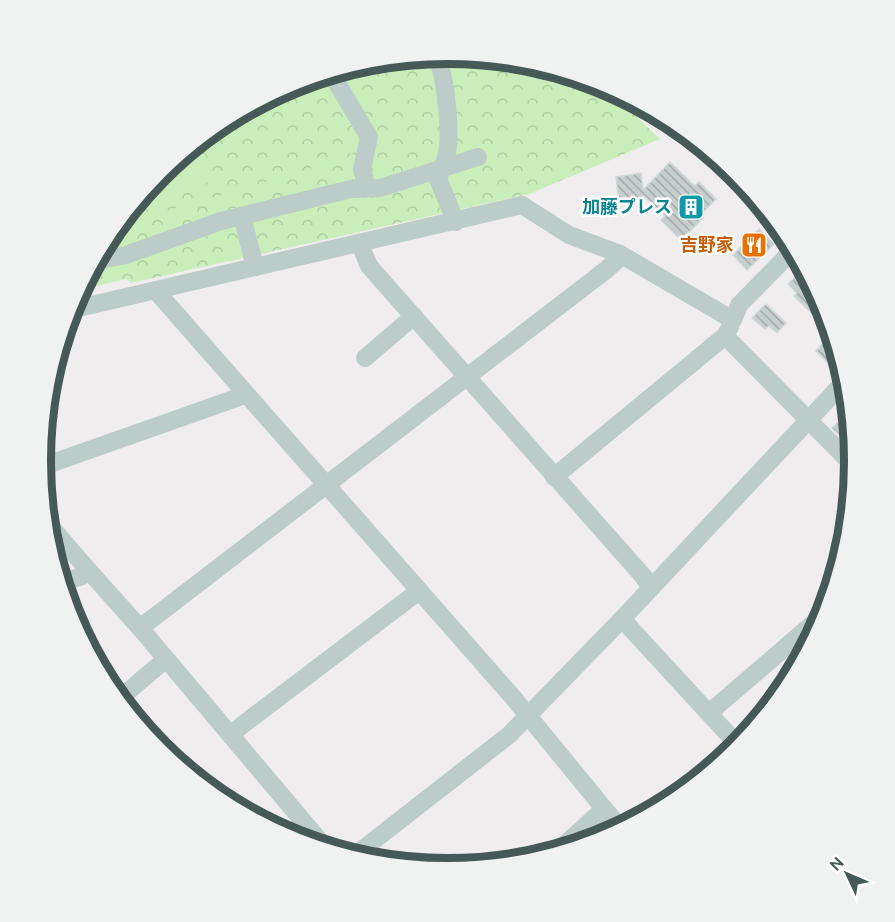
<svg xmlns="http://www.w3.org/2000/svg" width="895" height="922" font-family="Ubuntu,'Noto Sans JP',sans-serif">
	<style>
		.park { fill: url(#park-crowns) }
		.pitch { fill: #c9eeba }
		.building { fill: url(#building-back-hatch); stroke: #d1d8d9; stroke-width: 1.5 }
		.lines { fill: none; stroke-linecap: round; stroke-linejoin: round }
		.minor { stroke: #bbccc9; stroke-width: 18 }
		.major { stroke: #acccc7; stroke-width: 22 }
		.labels { text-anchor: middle; stroke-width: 5; stroke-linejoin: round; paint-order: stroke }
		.culture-label { font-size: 18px; font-weight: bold; fill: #0d838f; stroke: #fff; text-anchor: end }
		.food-label { font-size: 18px; font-weight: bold; fill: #c56008; stroke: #fff; text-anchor: end }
		.rim { fill: none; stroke: #455a56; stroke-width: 8 }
	</style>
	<defs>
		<pattern id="park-crowns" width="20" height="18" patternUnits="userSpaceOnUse" patternTransform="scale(1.5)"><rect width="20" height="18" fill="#c9eeba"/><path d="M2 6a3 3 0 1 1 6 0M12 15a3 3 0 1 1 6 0" fill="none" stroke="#aecea2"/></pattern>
		<pattern id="building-back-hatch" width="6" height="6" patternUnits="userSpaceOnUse" patternTransform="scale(1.5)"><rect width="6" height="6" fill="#c7cfce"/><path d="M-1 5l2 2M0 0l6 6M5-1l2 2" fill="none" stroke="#a3abaa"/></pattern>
	</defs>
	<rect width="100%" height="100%" fill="#f0edef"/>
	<path class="park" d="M 448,54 L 527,62 L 605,86 L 660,139 L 529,194 L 131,283 L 126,279 L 80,290 L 109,235 L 160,173 L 222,122 L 292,85 L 368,62 Z"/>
	<g class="pitch">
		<path d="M 361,119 L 364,119 L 352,158 L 111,233 L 116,226 L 349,157 Z"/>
		<path d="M 191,147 L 211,180 L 120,221 L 160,173 Z"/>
	</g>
	<g class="building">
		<path d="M 670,162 L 695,186 L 699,182 L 716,199 L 700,215 L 703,218 L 681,240 L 661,220 L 665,216 L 643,195 L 644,199 L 619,202 L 616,177 L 641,173 L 643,190 Z"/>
		<path d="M 759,229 L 774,244 L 747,270 L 733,255 Z"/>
		<path d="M 801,271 L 809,279 L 824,306 L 832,333 L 794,296 L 797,293 L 788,284 Z"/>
		<path d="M 766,304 L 786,323 L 777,333 L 769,326 L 765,329 L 752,318 Z"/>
		<path d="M 832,334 L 838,353 L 829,364 L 816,351 Z"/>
		<path d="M 850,411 L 851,426 L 853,449 L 832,428 Z"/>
	</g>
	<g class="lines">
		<g class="minor">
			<path d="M 435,55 C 446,72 452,137 446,157 C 444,164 441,172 438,179 L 456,222"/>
			<path d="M 331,73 L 369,137 L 362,169 L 367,188"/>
			<path d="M 242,216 L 255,267"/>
			<path d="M 360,244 L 369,266 L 643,576 L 651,588"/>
			<path d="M 95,261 L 126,255 L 221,221 L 351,189 L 380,188 L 478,157"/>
			<path d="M 156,291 L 511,695 L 620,828"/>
			<path d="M 70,310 L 522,205 L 569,235 L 620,254 L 733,320 L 739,305 L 794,249"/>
			<path d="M 730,327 L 725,336 L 854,466"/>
			<path d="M 365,358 L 414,316"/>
			<path d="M 41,467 L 245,395"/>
			<path d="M 554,477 L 725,336"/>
			<path d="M 46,521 L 89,571"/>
			<path d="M 61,583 L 82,576 L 89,571 L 140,628 L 325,847"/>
			<path d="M 622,619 L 738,745"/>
			<path d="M 140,628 L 606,270 L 616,261 L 620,254"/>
			<path d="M 119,699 L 166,659"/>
			<path d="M 709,713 L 824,614"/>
			<path d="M 231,736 L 241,726 L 419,591"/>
			<path d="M 559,850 L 604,809"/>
			<path d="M 354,856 L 509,735 L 622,619 L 846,380"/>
		</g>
		<path class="major" d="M 720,160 L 744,184"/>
	</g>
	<defs>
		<g id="building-square" transform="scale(1.35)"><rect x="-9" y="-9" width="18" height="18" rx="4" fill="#0f9aa8" stroke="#fff"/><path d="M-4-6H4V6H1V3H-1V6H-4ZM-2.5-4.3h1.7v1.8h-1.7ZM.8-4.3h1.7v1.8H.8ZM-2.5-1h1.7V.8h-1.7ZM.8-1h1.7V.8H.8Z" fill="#fff"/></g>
		<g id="restaurant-square" transform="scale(1.35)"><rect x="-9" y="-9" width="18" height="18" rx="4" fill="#e8710a" stroke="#fff"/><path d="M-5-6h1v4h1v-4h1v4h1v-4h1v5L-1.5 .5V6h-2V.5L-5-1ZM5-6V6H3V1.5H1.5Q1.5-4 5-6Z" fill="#fff"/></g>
	</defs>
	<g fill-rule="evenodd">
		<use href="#building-square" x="691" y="207"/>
		<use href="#restaurant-square" x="754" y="245"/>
	</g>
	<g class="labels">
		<g class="culture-label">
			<text x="672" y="213">加藤プレス</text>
		</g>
		<g class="food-label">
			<text x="734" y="251">吉野家</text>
		</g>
	</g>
	<path d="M0 0H895V922H0ZM447 64H448A396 396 0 0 1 844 460V462A396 396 0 0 1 448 858H447A396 396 0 0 1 51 462V460A396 396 0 0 1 447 64Z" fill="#f0f2f1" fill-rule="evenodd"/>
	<path class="rim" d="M447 64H448A396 396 0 0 1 844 460V462A396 396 0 0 1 448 858H447A396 396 0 0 1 51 462V460A396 396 0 0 1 447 64Z"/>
	<g transform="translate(847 874) rotate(314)" stroke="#ffffff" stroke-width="4.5" paint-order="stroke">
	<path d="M0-4.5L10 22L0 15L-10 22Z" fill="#455a56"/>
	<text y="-9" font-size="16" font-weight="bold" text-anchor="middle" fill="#455a56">N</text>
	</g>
</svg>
